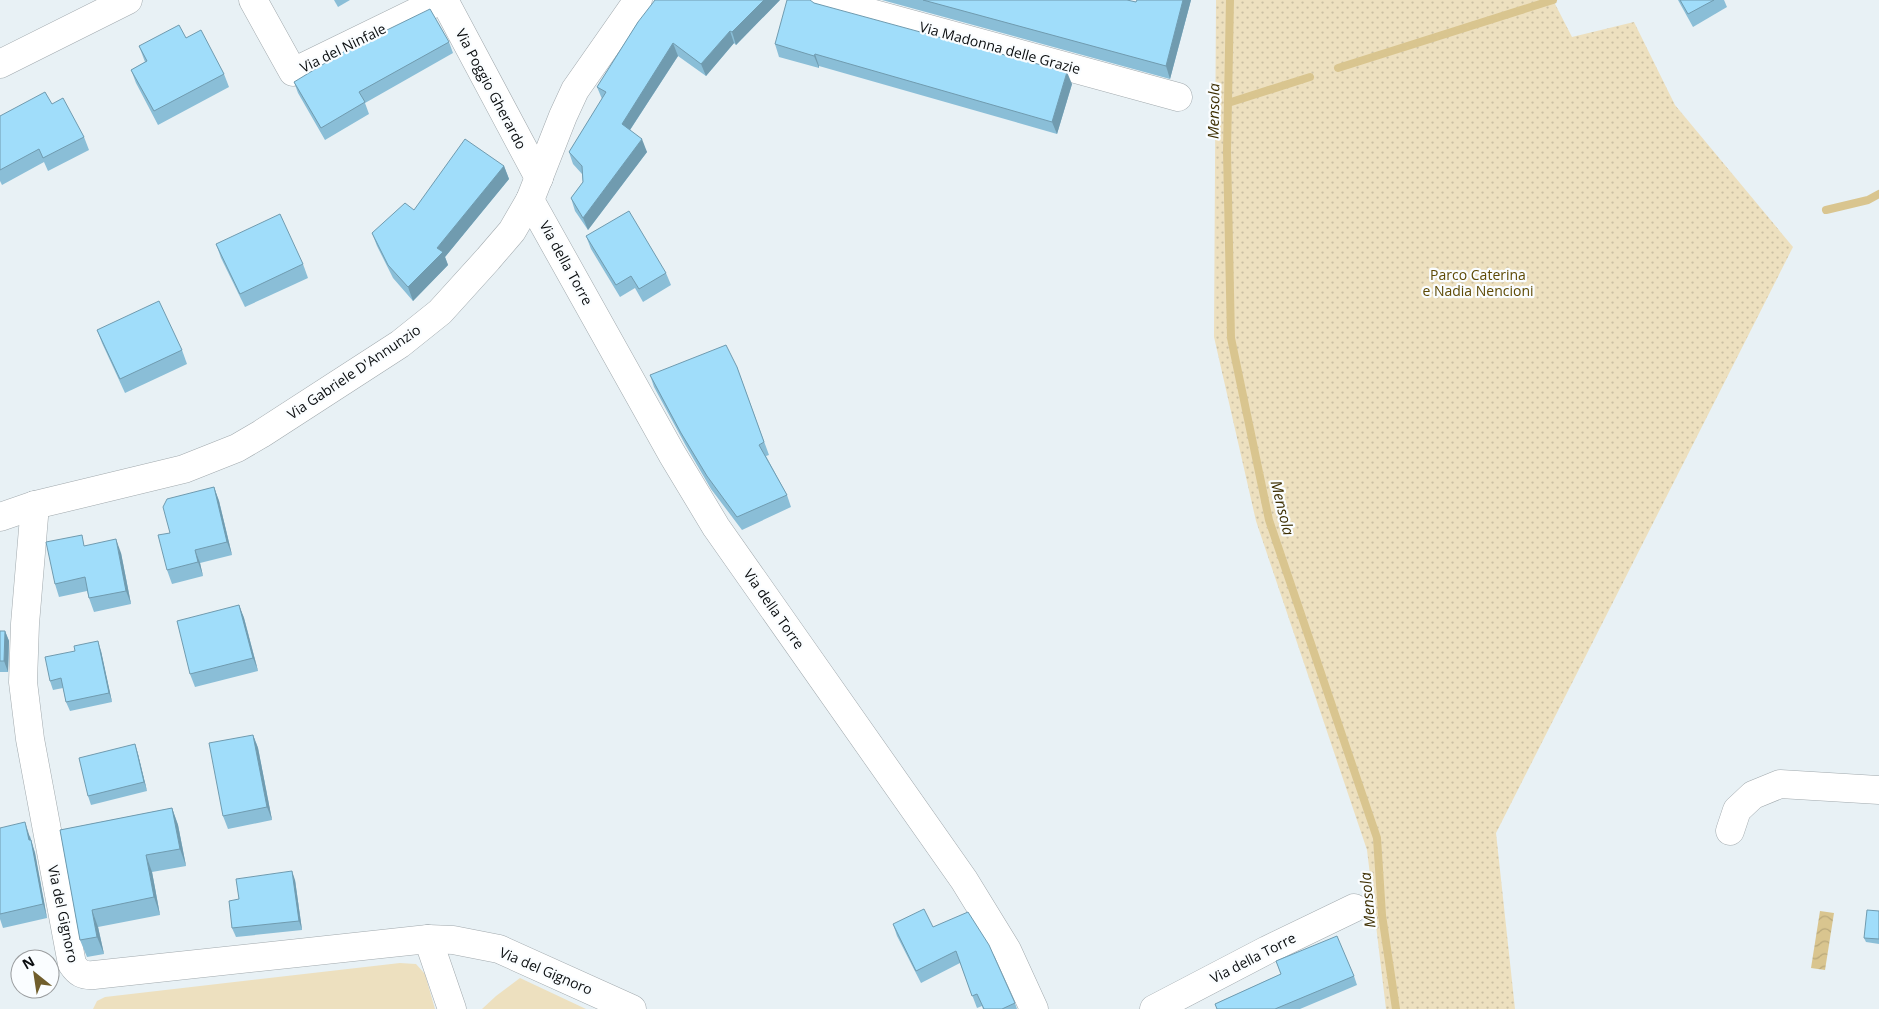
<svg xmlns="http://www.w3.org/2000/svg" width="1879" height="1009" font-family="'Open Sans',sans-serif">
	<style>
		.park { fill: url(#park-dots) }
		.pitch { fill: #ede0bf }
		.water { fill: url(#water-waves) }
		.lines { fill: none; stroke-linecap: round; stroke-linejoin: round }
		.stream { stroke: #d9c58f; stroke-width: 8 }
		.minor-casing { stroke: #a1a9ad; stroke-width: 29 }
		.minor { stroke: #fff; stroke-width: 28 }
		.wall { fill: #8abed7 }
		.shaded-wall { fill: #709baf }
		.building { fill: #a0ddfa; stroke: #709baf }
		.labels { text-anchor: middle; stroke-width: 4.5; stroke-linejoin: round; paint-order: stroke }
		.street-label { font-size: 14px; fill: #0a0d0f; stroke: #fafdff }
		.park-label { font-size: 14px; fill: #5e4a05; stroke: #fafdff }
		.water-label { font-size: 15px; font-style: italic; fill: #3d2e01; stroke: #fafdff }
	</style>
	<defs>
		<pattern id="park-dots" width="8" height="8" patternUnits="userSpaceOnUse" patternTransform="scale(1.25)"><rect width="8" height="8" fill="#ede0bf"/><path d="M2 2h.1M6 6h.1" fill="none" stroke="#cabfa3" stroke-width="1.8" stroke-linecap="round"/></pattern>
		<pattern id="water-waves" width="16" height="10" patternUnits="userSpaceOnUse" patternTransform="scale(1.25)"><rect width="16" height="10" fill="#d9c58f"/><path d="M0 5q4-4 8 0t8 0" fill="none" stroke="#b9a87a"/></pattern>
	</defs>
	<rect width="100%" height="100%" fill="#e8f1f5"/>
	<path class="park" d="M 1216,0 L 1553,0 L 1572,37 L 1634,22 L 1675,105 L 1793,247 L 1496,833 L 1515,1009 L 1386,1009 L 1367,850 L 1256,521 L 1214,337 Z"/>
	<g class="pitch">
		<path d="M 400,963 L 416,964 L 425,974 L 435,1009 L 93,1009 L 97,1001 L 105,997 Z"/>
		<path d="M 520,978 L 586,1009 L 482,1009 L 496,996 Z"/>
	</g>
	<path class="water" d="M 1820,911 L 1834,913 L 1825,970 L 1811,968 Z"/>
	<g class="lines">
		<g class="stream">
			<path d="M 1230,0 L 1227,151 L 1231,338 L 1269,520 L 1377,838 L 1382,915 L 1396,1009"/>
			<path d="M 1338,68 L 1553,0"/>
			<path d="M 1228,103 L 1310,77"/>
			<path d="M 1826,210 L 1868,200 L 1879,194"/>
		</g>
		<g class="minor-casing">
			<g id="minor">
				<path d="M 253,0 L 293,72 L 441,0"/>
				<path d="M 444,0 L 539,178"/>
				<path d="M 823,0 L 1178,97"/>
				<path d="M 0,64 L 128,0"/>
				<path d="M 530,200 L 672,454 L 716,527 L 964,880 L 1007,950 L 1034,1009"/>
				<path d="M 35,505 L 25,624 L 23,682 L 30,739 L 72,964 C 78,973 83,976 94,975 L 428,939 L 453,940 L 499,949 L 632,1009"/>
				<path d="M 0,517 L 35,505 L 184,469 L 237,448 L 261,434 L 400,344 L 440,312 L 488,259 L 512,231 L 530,200 L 563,116 L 575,90 L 638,0"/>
				<path d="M 1730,831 L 1737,810 L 1753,795 L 1780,784 L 1879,790"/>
				<path d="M 428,939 L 452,1009"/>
				<path d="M 1154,1009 L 1267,950 L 1354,908"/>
			</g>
		</g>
		<use href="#minor" class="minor"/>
	</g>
	<g class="wall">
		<path d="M 334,0 L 350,0 L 338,7 Z"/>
		<path d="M 780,0 L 736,45 L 734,43 L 706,76 L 678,56 L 630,130 L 647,152 L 588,230 L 575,211 L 571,198 L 583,182 L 582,174 L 573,164 L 569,152 L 602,99 L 597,87 L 638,22 Z"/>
		<path d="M 882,0 L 1127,0 L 1136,2 L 1137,0 L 1191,0 L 1170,79 Z"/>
		<path d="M 1678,0 L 1724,0 L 1727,7 L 1693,27 Z"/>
		<path d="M 814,3 L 1072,84 L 1057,134 L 819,66 L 819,68 L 779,57 L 775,44 Z"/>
		<path d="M 186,38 L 224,74 L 229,87 L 158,125 L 136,83 L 131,70 L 145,62 L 139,46 Z"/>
		<path d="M 449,42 L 453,53 L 365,103 L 369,114 L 325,140 L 298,93 L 294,82 Z"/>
		<path d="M 52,104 L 84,137 L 89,150 L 48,171 L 44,162 L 2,185 L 0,181 L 0,116 Z"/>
		<path d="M 504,166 L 509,179 L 445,257 L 448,265 L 413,301 L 393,278 L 377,246 L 372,233 L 414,210 Z"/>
		<path d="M 586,236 L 666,273 L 671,285 L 643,302 L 635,288 L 620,297 L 591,249 Z"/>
		<path d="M 216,244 L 303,264 L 308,278 L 245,307 L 221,258 Z"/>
		<path d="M 97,330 L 182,350 L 187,364 L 125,393 L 102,343 Z"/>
		<path d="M 737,367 L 769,455 L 766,456 L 787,495 L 791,507 L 742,530 L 711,489 L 686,446 L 654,387 L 650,375 Z"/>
		<path d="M 214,487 L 219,501 L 232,555 L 200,563 L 203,576 L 172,584 L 167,570 L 170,533 Z"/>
		<path d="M 86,545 L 121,553 L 131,604 L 94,612 L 89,598 L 87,591 L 59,597 L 55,584 Z"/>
		<path d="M 239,605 L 244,618 L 258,671 L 195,687 L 190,674 Z"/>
		<path d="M 0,631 L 5,631 L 9,641 L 8,672 L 0,672 Z"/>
		<path d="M 101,651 L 112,702 L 70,711 L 66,702 L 63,688 L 53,690 L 50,681 Z"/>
		<path d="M 253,735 L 258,748 L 272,820 L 228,829 L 223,816 Z"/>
		<path d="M 135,744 L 138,754 L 147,791 L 91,805 L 88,796 Z"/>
		<path d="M 172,808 L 178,825 L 186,866 L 152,872 L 160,915 L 98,927 L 104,954 L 87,957 L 80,940 L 60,830 Z"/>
		<path d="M 0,828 L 30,836 L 35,853 L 47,918 L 3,928 L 0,919 Z"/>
		<path d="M 295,880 L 302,930 L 236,937 L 232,928 L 239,899 Z"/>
		<path d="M 1879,911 L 1879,944 L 1866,942 L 1864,938 Z"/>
		<path d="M 893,924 L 933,927 L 1015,1003 L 1017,1009 L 983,1009 L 982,1006 L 977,1008 L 960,963 L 921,983 L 897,936 Z"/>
		<path d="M 1276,961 L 1354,976 L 1357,985 L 1300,1009 L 1217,1009 L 1215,1004 L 1281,974 Z"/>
	</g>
	<g class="shaded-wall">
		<path d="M 764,0 L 780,0 L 736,45 L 732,32 Z"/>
		<path d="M 1183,0 L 1191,0 L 1170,79 L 1166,66 Z"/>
		<path d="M 730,31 L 734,43 L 706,76 L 701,64 Z"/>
		<path d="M 673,43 L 678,56 L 626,136 L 622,124 Z"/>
		<path d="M 815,54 L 819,66 L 819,68 L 814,56 Z"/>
		<path d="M 1067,72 L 1072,84 L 1057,134 L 1052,122 Z"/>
		<path d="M 642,139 L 647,152 L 588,230 L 583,218 Z"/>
		<path d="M 504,166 L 509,179 L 445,257 L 448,265 L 413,301 L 408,287 L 437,248 Z"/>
		<path d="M 214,487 L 219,501 L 232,555 L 227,542 Z"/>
		<path d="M 116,539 L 121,553 L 131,604 L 126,591 Z"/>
		<path d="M 195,550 L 200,563 L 203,576 L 198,562 Z"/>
		<path d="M 239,605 L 244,618 L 258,671 L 253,658 Z"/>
		<path d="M 5,631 L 9,641 L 8,672 L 4,661 Z"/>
		<path d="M 98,641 L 101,651 L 112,702 L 109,693 Z"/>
		<path d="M 253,735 L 258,748 L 272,820 L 267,807 Z"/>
		<path d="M 135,744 L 138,754 L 147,791 L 144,782 Z"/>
		<path d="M 172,808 L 178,825 L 186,866 L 180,849 Z"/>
		<path d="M 25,822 L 35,853 L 47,918 L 43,904 Z"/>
		<path d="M 146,855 L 152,872 L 160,915 L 154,897 Z"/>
		<path d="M 292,871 L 295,880 L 302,930 L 299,921 Z"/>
		<path d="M 92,910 L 98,927 L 104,954 L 97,937 Z"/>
	</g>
	<g class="building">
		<path d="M 655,0 L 764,0 L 732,32 L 730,31 L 701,64 L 673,43 L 622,124 L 642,139 L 583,218 L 571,198 L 583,182 L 582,166 L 569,152 L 606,92 L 597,87 L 638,22 Z"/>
		<path d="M 787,0 L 810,0 L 814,3 L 1067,72 L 1052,122 L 815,54 L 814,56 L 775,44 Z"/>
		<path d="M 923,0 L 1127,0 L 1136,2 L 1137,0 L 1183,0 L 1166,66 Z"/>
		<path d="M 1680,0 L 1714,0 L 1688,14 Z"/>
		<path d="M 430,9 L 449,42 L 359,92 L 365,102 L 321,128 L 294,82 L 350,48 Z"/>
		<path d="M 179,25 L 186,38 L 201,30 L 224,74 L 154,111 L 131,70 L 147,61 L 139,46 Z"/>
		<path d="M 45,92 L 52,104 L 63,98 L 84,137 L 43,158 L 39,149 L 0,170 L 0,116 Z"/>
		<path d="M 465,139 L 504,166 L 437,248 L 443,252 L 408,287 L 388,265 L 372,233 L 405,203 L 414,210 Z"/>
		<path d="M 629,211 L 666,273 L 639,289 L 631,276 L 616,285 L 586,236 Z"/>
		<path d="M 280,214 L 303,264 L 240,294 L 216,244 Z"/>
		<path d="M 159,301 L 182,350 L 120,379 L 97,330 Z"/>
		<path d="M 726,345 L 737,367 L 764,442 L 759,445 L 787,495 L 737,517 L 707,476 L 681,433 L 650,375 Z"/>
		<path d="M 214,487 L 227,542 L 195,550 L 198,562 L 167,570 L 158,535 L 170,533 L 163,507 L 167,499 Z"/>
		<path d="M 82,535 L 84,546 L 116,539 L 126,591 L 89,598 L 85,577 L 55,584 L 46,542 Z"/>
		<path d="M 239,605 L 253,658 L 190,674 L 177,621 Z"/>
		<path d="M 0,631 L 5,631 L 4,661 L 0,661 Z"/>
		<path d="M 98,641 L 109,693 L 66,702 L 61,678 L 50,681 L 45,657 L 75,651 L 74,646 Z"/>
		<path d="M 253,735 L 267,807 L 223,816 L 209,743 Z"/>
		<path d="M 135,744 L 144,782 L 88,796 L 79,758 Z"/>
		<path d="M 172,808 L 180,849 L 146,855 L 154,897 L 92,910 L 97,937 L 80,940 L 60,830 Z"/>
		<path d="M 25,822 L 29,840 L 31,840 L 43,904 L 0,914 L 0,828 Z"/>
		<path d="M 292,871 L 299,921 L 232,928 L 229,901 L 239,899 L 236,879 Z"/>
		<path d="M 924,909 L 933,927 L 968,912 L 989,945 L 1015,1003 L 1002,1009 L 984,1009 L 977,994 L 972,996 L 956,951 L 916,971 L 893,924 Z"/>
		<path d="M 1867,910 L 1879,911 L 1879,939 L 1864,938 Z"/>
		<path d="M 1337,936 L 1354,976 L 1275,1009 L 1217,1009 L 1215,1004 L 1281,974 L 1276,961 Z"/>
	</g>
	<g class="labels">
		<g class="street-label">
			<text transform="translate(343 48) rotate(-26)" y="5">Via del Ninfale</text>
			<text transform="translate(1000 48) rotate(15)" y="5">Via Madonna delle Grazie</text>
			<text transform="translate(491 89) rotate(62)" y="5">Via Poggio Gherardo</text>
			<text transform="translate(566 263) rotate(61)" y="5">Via della Torre</text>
			<text transform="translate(354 372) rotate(-34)" y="5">Via Gabriele D'Annunzio</text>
			<text transform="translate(774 609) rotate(55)" y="5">Via della Torre</text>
			<text transform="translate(63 914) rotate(78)" y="5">Via del Gignoro</text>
			<text transform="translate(1253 958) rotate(-27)" y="5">Via della Torre</text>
			<text transform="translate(546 971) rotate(23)" y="5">Via del Gignoro</text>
		</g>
		<g class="park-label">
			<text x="1478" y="280">Parco Caterina<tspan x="1478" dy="16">e Nadia Nencioni</tspan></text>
		</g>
		<g class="water-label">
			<text transform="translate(1214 111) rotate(-89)" y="5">Mensola</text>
			<text transform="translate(1282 508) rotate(76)" y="5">Mensola</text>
			<text transform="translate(1368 900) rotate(-95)" y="5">Mensola</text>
		</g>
	</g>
	<g transform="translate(35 974) rotate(330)"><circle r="24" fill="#fafdff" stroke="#9a9d9f"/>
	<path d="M0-4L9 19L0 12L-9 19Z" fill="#705e2c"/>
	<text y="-8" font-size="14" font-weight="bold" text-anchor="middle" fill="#0a0d0f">N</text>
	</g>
</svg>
